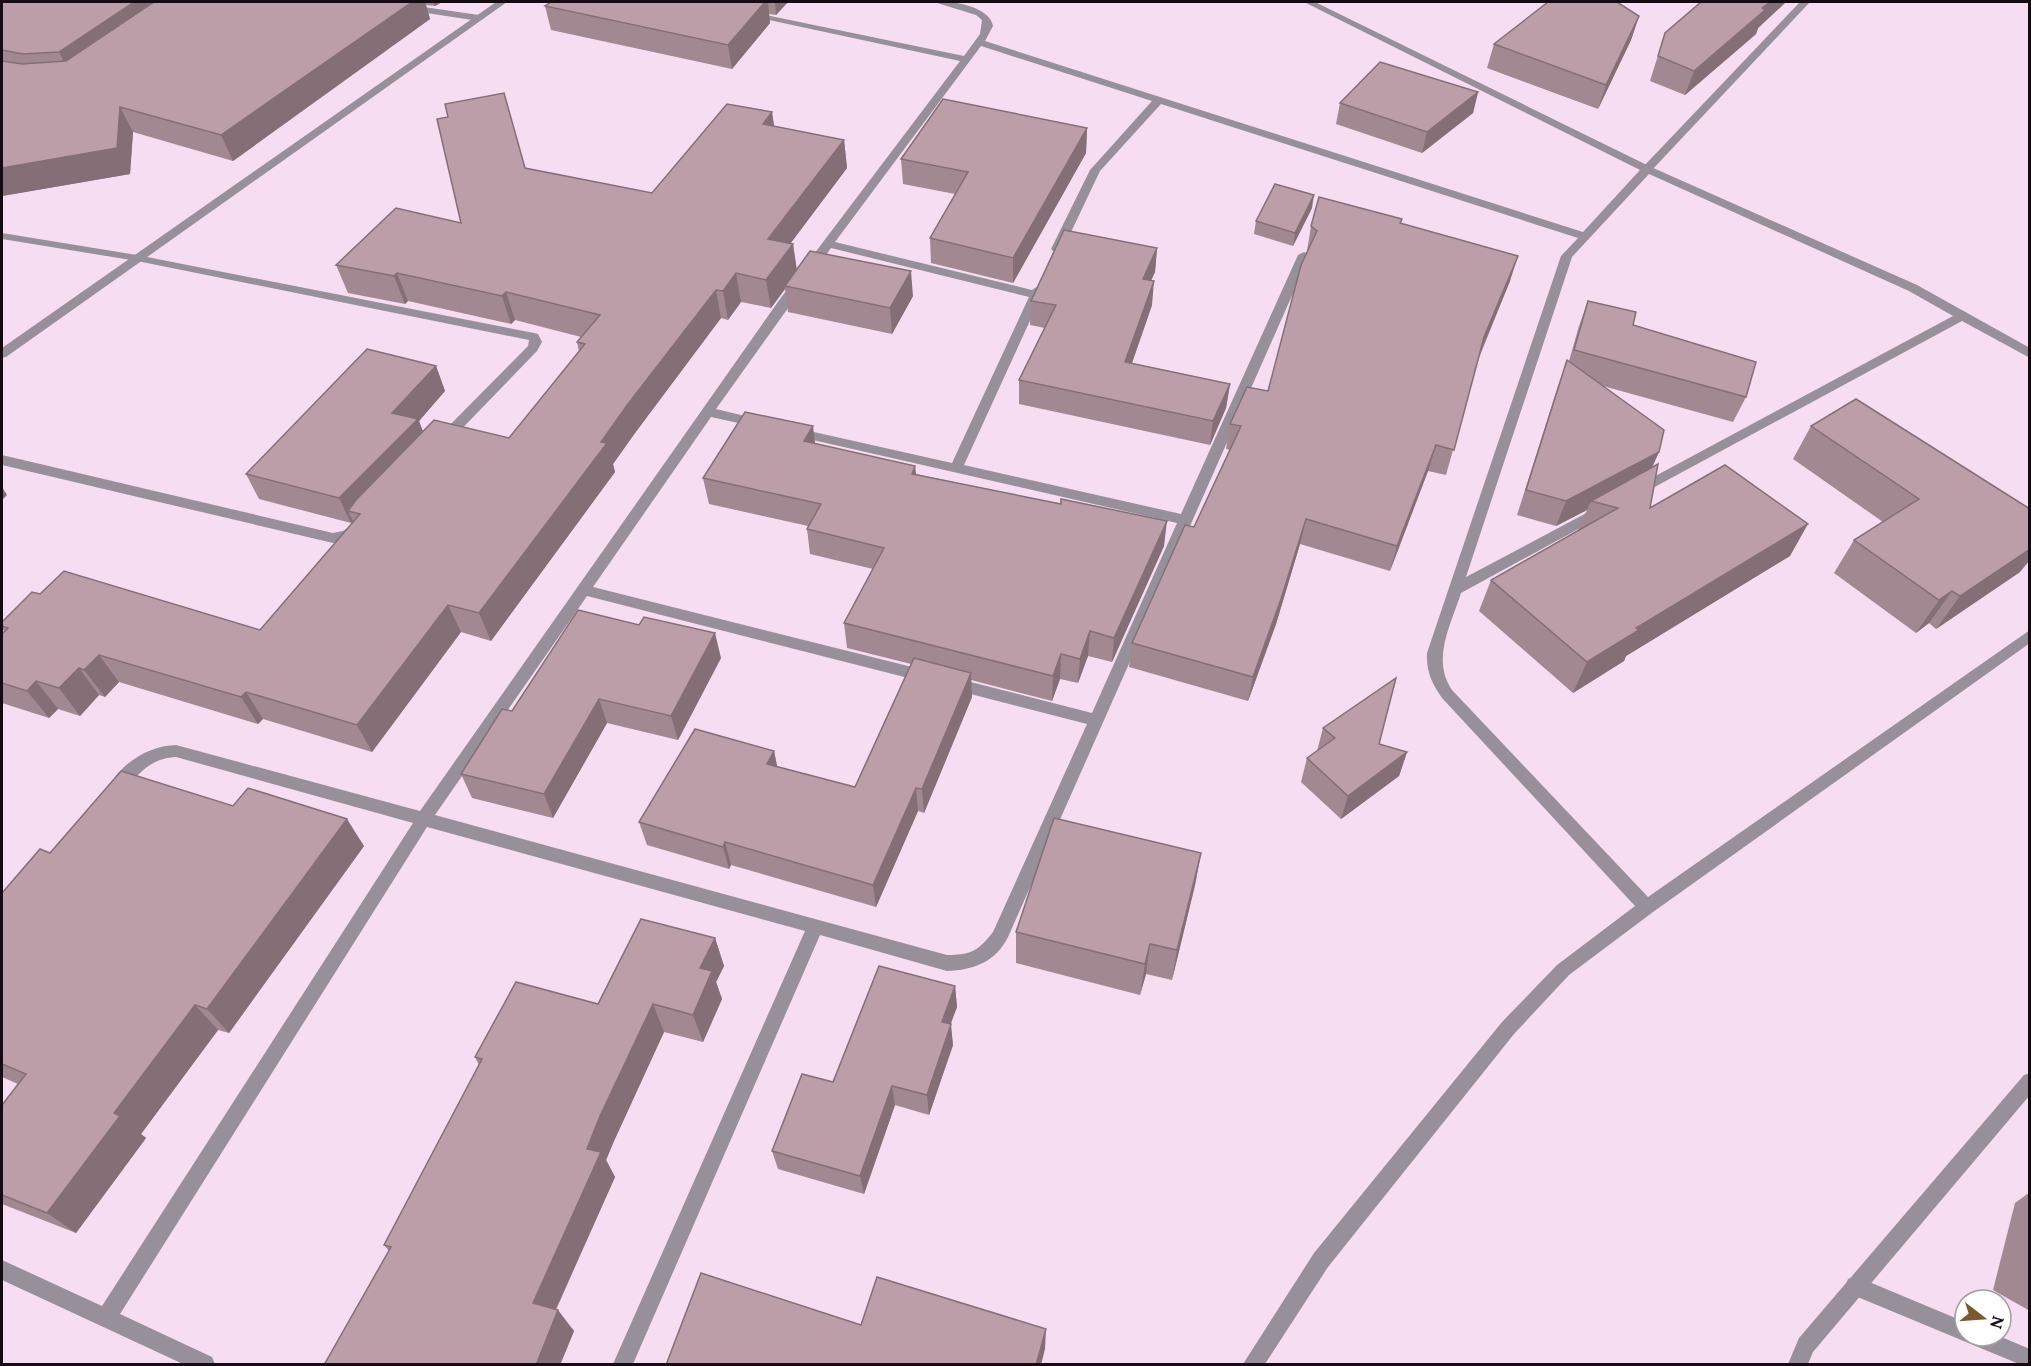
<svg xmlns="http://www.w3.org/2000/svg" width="2031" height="1366" font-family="Lora,serif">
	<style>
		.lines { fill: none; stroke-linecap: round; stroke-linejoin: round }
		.service { fill: #97909a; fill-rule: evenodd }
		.minor { fill: #97909a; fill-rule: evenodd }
		.tertiary { fill: #97909a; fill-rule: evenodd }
		.wall { fill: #a28891 }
		.shaded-wall { fill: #846f76 }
		.building { fill: #bc9ea9; stroke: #846f76; stroke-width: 1.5 }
	</style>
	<rect width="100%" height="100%" fill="#f7ddf1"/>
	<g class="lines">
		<path class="service" d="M 1800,2 L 1810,2 L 1651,171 L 1643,171 L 1643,167 Z"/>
		<g class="minor">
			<path d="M 369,2 L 389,2 L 479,15 L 484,18 L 479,21 L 374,5 Z"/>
			<path d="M 934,2 C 951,0 990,6 993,26 L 985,41 L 1583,232 L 1640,170 L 1304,2 L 1315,2 L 1651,167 L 1917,285 L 2030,348 L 2030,358 L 1962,321 L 1638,496 L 1631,491 L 1633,488 L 1953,316 L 1909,291 L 1649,174 L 1572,257 L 1466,577 L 1594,509 L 1599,507 L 1606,512 L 1604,515 L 1461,593 C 1451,625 1431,659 1452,690 L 1648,897 L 2030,630 L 2030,643 L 1653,912 L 1569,975 L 1514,1034 L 1328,1267 L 1265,1364 L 1243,1364 L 1314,1253 L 1502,1022 L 1557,965 L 1635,906 L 1442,698 C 1432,684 1426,671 1427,653 L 1561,256 L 1578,238 L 1161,104 L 1100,171 L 1063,249 L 1057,252 L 1053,251 L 1051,249 L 1090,170 L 1152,101 L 981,46 L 835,242 L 1032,290 L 1038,286 L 1044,290 L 964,465 L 1181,514 L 1298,255 L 1304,252 L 1310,255 L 1008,937 C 996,962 973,970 947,971 L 820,935 L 633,1364 L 613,1364 L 805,931 L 427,827 L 120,1314 L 212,1357 L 215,1364 L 183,1364 L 2,1280 L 2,1260 L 102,1306 L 413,823 L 176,757 C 151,758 138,774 123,792 L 117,793 L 111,792 L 109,787 C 122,762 149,746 176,745 L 420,811 L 780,299 L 960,61 L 746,15 L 751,12 L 964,56 L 980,34 L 982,20 L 976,15 ZM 831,248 L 1029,297 L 952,463 L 796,428 L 790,432 L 791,435 L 1177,523 L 1092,713 L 951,677 L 946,679 L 944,683 L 946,687 L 951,689 L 1087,724 L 993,932 C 978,951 971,955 947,955 L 435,815 L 587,596 L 928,683 L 933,681 L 935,677 L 933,673 L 928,671 L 593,587 L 711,417 L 761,428 L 766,427 L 767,424 L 766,421 L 716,409 Z"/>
			<path d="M 2,233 L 137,255 L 534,333 L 538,334 L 542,342 L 537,351 L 449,442 L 439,442 L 437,439 L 439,436 L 528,346 L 529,340 L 137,261 L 2,239 Z"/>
			<path d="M 2,455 L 333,533 L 343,531 L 358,522 L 365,527 L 352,538 L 333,543 L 2,465 Z"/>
			<path d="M 1855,1276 L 1965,1322 L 1965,1336 L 1999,1336 L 2030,1349 L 2030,1364 L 2019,1364 L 1848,1293 L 1845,1286 L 1848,1279 Z"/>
		</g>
		<g class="tertiary">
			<path d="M 496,2 L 507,2 L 6,357 L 2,358 L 2,348 Z"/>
			<path d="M 2030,1073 L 2030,1095 L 1813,1352 L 1808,1364 L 1788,1364 L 1799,1338 L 2024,1075 Z"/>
		</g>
	</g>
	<g class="wall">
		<path d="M 2,2 L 442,2 L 435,6 L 426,5 L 430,19 L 233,161 L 133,132 L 130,174 L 2,196 Z"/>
		<path d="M 551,2 L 788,2 L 776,15 L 769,14 L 770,23 L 732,69 L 551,30 L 545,6 Z"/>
		<path d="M 1701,2 L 1786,2 L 1758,28 L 1756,34 L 1685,95 L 1650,81 L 1665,33 Z"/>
		<path d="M 1639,16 L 1631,40 L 1598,109 L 1487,68 L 1494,44 Z"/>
		<path d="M 1478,92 L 1473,113 L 1422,153 L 1336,124 L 1340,103 Z"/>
		<path d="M 772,112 L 774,126 L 844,140 L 847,168 L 790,244 L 793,244 L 797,270 L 913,296 L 892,334 L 788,312 L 785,289 L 771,308 L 741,302 L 728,320 L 721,318 L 635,433 L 613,464 L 615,472 L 491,641 L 461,632 L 372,752 L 263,719 L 258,724 L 119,682 L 105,697 L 99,695 L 80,716 L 58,709 L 49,718 L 2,703 L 2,634 L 4,631 L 2,628 L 2,622 L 40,594 L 260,630 L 354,521 L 351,523 L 259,499 L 246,474 L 436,366 L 445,391 L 419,421 L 423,432 L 509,438 L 579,352 L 577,342 L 581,337 L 515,320 L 511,324 L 408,301 L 405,304 L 348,293 L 336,265 L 461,223 L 525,168 L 652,193 Z"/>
		<path d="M 1087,128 L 1086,153 L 1013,283 L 931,263 L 930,238 L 955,194 L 903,184 L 901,159 Z"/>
		<path d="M 1312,208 L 1293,246 L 1254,234 L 1256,221 Z"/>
		<path d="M 1402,219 L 1401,223 L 1510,281 L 1479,358 L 1446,475 L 1428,471 L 1390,571 L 1300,544 L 1276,624 L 1248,701 L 1129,667 L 1132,643 L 1194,527 L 1230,450 L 1226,449 L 1230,424 L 1268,391 L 1307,251 L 1311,226 Z"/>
		<path d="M 1157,248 L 1155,272 L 1151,280 L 1152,305 L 1132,363 L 1230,384 L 1226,408 L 1210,445 L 1019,404 L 1019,380 L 1045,328 L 1030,325 L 1031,301 Z"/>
		<path d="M 1588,301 L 1633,325 L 1746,397 L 1733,422 L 1603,386 L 1652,468 L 1650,508 L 1790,556 L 1626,656 L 1624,661 L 1573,693 L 1479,611 L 1491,580 L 1578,530 L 1587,510 L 1556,526 L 1517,515 L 1558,386 L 1567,360 L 1569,361 L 1579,326 Z"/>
		<path d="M 1856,399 L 2020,572 L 1936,629 L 1929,623 L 1916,633 L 1834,573 L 1854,540 L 1883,522 L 1793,459 L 1811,426 Z"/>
		<path d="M 815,444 L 915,466 L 916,474 L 1060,504 L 1061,499 L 1164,546 L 1112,662 L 1088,656 L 1078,683 L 1060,679 L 1052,701 L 971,680 L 972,697 L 924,813 L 918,811 L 876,907 L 731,865 L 729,869 L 647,845 L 639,822 L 774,751 L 777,767 L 855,787 L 911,664 L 847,648 L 844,623 L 873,569 L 810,554 L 807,529 L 808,526 L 709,504 L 703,478 Z"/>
		<path d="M 721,658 L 678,740 L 607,723 L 553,818 L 472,798 L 461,774 L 512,711 Z"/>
		<path d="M 1323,728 L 1407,752 L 1399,776 L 1341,819 L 1301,782 L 1307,758 L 1317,751 Z"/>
		<path d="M 364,846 L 229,1033 L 218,1030 L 141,1134 L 146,1138 L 76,1233 L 2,1204 L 2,1105 L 18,1084 L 2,1077 L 2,893 L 50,853 Z"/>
		<path d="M 1201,853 L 1195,885 L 1172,980 L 1146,974 L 1140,995 L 1016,963 L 1016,932 Z"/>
		<path d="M 715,938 L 724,966 L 716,982 L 722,999 L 703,1042 L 664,1032 L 614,1141 L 606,1160 L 615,1177 L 556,1310 L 574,1331 L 560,1365 L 324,1365 L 389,1251 L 384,1245 L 479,1065 L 475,1057 L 598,1004 Z"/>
		<path d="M 955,986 L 957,1007 L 950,1024 L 953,1045 L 929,1115 L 895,1105 L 864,1194 L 778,1169 L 772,1151 L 833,1082 Z"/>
		<path d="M 2030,1192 L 2030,1311 L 1993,1290 L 2015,1203 Z"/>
	</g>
	<g class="shaded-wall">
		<path d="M 134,2 L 181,2 L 72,77 L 59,52 Z"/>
		<path d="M 412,2 L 425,2 L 430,19 L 233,161 L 221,135 Z"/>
		<path d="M 433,2 L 442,2 L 435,6 Z"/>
		<path d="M 765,2 L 768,2 L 770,23 L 732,69 L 728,45 Z"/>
		<path d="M 775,2 L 788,2 L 776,15 Z"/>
		<path d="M 1770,2 L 1786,2 L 1758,28 L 1756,34 L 1685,95 L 1694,71 Z"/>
		<path d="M 1639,16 L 1631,40 L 1598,109 L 1606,85 Z"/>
		<path d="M 1478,92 L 1473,113 L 1422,153 L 1427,132 Z"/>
		<path d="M 120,107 L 133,132 L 130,174 L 2,196 L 2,168 Z"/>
		<path d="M 772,112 L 776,140 L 763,124 Z"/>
		<path d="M 1087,128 L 1086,153 L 1013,283 L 1013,258 Z"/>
		<path d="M 844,140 L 847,168 L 772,268 L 768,239 Z"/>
		<path d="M 1314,195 L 1312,208 L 1293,246 L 1295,233 Z"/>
		<path d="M 793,244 L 797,273 L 785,286 L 785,289 L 771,308 L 766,280 Z"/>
		<path d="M 1157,248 L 1155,272 L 1141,303 L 1143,279 Z"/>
		<path d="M 1518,256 L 1510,281 L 1476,363 L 1484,337 Z"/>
		<path d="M 911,271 L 913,296 L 892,334 L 890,308 Z"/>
		<path d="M 397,273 L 408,301 L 405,304 L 394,276 Z"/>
		<path d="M 736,273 L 741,302 L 728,320 L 723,291 Z"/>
		<path d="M 1154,281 L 1152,305 L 1124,386 L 1125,362 Z"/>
		<path d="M 716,290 L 721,318 L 635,433 L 613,464 L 615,472 L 491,641 L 479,613 L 628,404 Z"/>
		<path d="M 506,292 L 515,320 L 511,324 L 502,296 Z"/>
		<path d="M 436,366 L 445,391 L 419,421 L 428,445 L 348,511 L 353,521 L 351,523 L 339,498 L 392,413 Z"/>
		<path d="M 1230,384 L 1226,408 L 1210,445 L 1213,421 Z"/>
		<path d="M 813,426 L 816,451 L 804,441 Z"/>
		<path d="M 1436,445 L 1428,471 L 1390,571 L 1397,546 Z"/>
		<path d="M 1659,452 L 1648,477 L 1591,501 L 1587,510 L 1556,526 L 1566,501 Z"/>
		<path d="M 915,466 L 917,491 L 912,474 Z"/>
		<path d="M 2,487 L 7,495 L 2,500 Z"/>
		<path d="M 1306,519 L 1300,544 L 1276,624 L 1248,701 L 1253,677 Z"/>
		<path d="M 1167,521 L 1164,546 L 1112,662 L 1114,638 Z"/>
		<path d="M 1808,524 L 1790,556 L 1626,656 L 1624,661 L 1573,693 L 1587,662 L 1636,628 Z"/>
		<path d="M 2030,549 L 2030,560 L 2020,572 L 1936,629 L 1960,596 Z"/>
		<path d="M 1952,591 L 1929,623 L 1916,633 L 1939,600 Z"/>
		<path d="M 448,605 L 461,632 L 372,752 L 357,725 Z"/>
		<path d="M 1090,631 L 1088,656 L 1078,683 L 1080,659 Z"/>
		<path d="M 715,633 L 721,658 L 678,740 L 671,716 Z"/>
		<path d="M 1061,654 L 1060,679 L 1052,701 L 1053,676 Z"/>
		<path d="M 99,655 L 119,682 L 105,697 L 84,670 Z"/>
		<path d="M 79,668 L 99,695 L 80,716 L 59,688 Z"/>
		<path d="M 971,673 L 972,697 L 924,813 L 922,789 Z"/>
		<path d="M 36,681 L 58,709 L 49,718 L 27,691 Z"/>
		<path d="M 246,692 L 263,719 L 258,724 L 241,697 Z"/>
		<path d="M 599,699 L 607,723 L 553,818 L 544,794 Z"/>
		<path d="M 774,751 L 779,775 L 767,764 Z"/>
		<path d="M 1407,752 L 1399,776 L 1341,819 L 1348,796 Z"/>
		<path d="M 916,788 L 918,811 L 876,907 L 873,885 Z"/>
		<path d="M 347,819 L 364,846 L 229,1033 L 207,1009 Z"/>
		<path d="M 725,842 L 731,865 L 729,869 L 723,847 Z"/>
		<path d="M 1201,853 L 1195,885 L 1172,980 L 1177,950 Z"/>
		<path d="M 715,938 L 724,966 L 716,982 L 722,999 L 703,1042 L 693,1015 L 700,968 Z"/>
		<path d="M 1150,944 L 1146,974 L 1140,995 L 1145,964 Z"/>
		<path d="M 955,986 L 957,1007 L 944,1042 L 942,1022 Z"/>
		<path d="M 653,1004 L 664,1032 L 614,1141 L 606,1160 L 615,1177 L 549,1324 L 533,1303 L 587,1149 L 600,1116 Z"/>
		<path d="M 195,1005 L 218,1030 L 141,1134 L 146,1138 L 76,1233 L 47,1213 L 114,1113 Z"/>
		<path d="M 951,1024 L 953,1045 L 929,1115 L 927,1095 Z"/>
		<path d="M 892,1086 L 895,1105 L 864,1194 L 860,1176 Z"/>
		<path d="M 558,1310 L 574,1331 L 560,1365 L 536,1365 Z"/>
		<path d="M 1046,1329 L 1045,1349 L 1041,1365 L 1036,1365 Z"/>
	</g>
	<g class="building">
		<path d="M 2,2 L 134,2 L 59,52 L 23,54 L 2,50 Z"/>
		<path d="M 154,2 L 412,2 L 221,135 L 120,107 L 117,148 L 2,168 L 2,61 L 22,64 L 66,61 Z"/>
		<path d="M 551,2 L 765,2 L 728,45 L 545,6 Z"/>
		<path d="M 1548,2 L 1617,2 L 1639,16 L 1606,85 L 1494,44 Z"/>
		<path d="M 1701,2 L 1770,2 L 1762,8 L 1765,10 L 1694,71 L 1658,56 L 1665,33 Z"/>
		<path d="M 1380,62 L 1478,92 L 1427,132 L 1340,103 Z"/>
		<path d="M 504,93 L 525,168 L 652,193 L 727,104 L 772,112 L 763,124 L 844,140 L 768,239 L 793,244 L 766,280 L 736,273 L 723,291 L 716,290 L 628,404 L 601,442 L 607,443 L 479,613 L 448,605 L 357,725 L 246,692 L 241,697 L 99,655 L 84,670 L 79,668 L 59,688 L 36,681 L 27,691 L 2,683 L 2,634 L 8,628 L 2,626 L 2,622 L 32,592 L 40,594 L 64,571 L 260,630 L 360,514 L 348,511 L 356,500 L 434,420 L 509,438 L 585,344 L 577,342 L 600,315 L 506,292 L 502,296 L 397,273 L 394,276 L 336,265 L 396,208 L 461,223 L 437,119 L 448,117 L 445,104 Z"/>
		<path d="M 943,99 L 1087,128 L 1013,258 L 930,238 L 968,172 L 901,159 Z"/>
		<path d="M 1275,184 L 1314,195 L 1295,233 L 1256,221 Z"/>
		<path d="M 1319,197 L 1402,219 L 1400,223 L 1518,256 L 1484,337 L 1454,450 L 1436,445 L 1397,546 L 1306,519 L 1281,599 L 1253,677 L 1132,643 L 1185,525 L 1194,527 L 1241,426 L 1230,424 L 1247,387 L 1268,391 L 1301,265 L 1317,231 L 1311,226 Z"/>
		<path d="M 1064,230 L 1157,248 L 1143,279 L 1154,281 L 1125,362 L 1230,384 L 1213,421 L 1019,380 L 1056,305 L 1031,301 Z"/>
		<path d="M 810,251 L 911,271 L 890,308 L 785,286 Z"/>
		<path d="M 1588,301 L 1636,312 L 1633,325 L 1756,362 L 1746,397 L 1574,350 Z"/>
		<path d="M 367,349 L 436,366 L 392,413 L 418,419 L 339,498 L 246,474 Z"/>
		<path d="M 1567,360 L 1664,430 L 1659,452 L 1566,501 L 1526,490 Z"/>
		<path d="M 1856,399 L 2030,509 L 2030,549 L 1960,596 L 1952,591 L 1939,600 L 1854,540 L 1919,499 L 1811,426 Z"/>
		<path d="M 745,412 L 813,426 L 804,441 L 915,466 L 912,474 L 1061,504 L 1061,499 L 1167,521 L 1114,638 L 1090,631 L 1080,659 L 1061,654 L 1053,676 L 844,623 L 884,548 L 807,529 L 821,504 L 703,478 Z"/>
		<path d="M 1658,464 L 1650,508 L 1725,465 L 1808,524 L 1636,628 L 1639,630 L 1587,662 L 1491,580 L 1618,508 L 1591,501 Z"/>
		<path d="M 578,610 L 639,625 L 644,617 L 715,633 L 671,716 L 599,699 L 544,794 L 461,774 L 502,709 L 512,711 Z"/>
		<path d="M 914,658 L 971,673 L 922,789 L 916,788 L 873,885 L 725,842 L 723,847 L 639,822 L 695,729 L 774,751 L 767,764 L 855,787 Z"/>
		<path d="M 1396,678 L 1379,744 L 1407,752 L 1348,796 L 1307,758 L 1335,738 L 1323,728 Z"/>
		<path d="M 121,771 L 233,806 L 248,788 L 347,819 L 207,1009 L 195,1005 L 114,1113 L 120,1116 L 47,1213 L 2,1195 L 2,1105 L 26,1074 L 2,1064 L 2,893 L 40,849 L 50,853 Z"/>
		<path d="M 1054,818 L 1201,853 L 1177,950 L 1150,944 L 1145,964 L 1016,932 Z"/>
		<path d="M 641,919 L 715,938 L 700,968 L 712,971 L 693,1015 L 653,1004 L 600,1116 L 587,1149 L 601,1152 L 533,1303 L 558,1310 L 536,1365 L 324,1365 L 391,1247 L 384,1245 L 482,1059 L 475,1057 L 516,982 L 598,1004 Z"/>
		<path d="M 879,966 L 955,986 L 942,1022 L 951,1024 L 927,1095 L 892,1086 L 860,1176 L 772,1151 L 802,1074 L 833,1082 Z"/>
		<path d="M 701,1273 L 861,1325 L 877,1277 L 1046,1329 L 1036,1365 L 666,1365 Z"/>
	</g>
	<rect width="2031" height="1366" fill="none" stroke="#150c13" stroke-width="6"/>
	<g transform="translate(1983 1318) rotate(107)"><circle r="28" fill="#ffffff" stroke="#a19ea1" stroke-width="1.5"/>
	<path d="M0-4.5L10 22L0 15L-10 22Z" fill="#795a2f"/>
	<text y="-9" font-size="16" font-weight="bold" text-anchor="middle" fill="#150c13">N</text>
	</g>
</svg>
